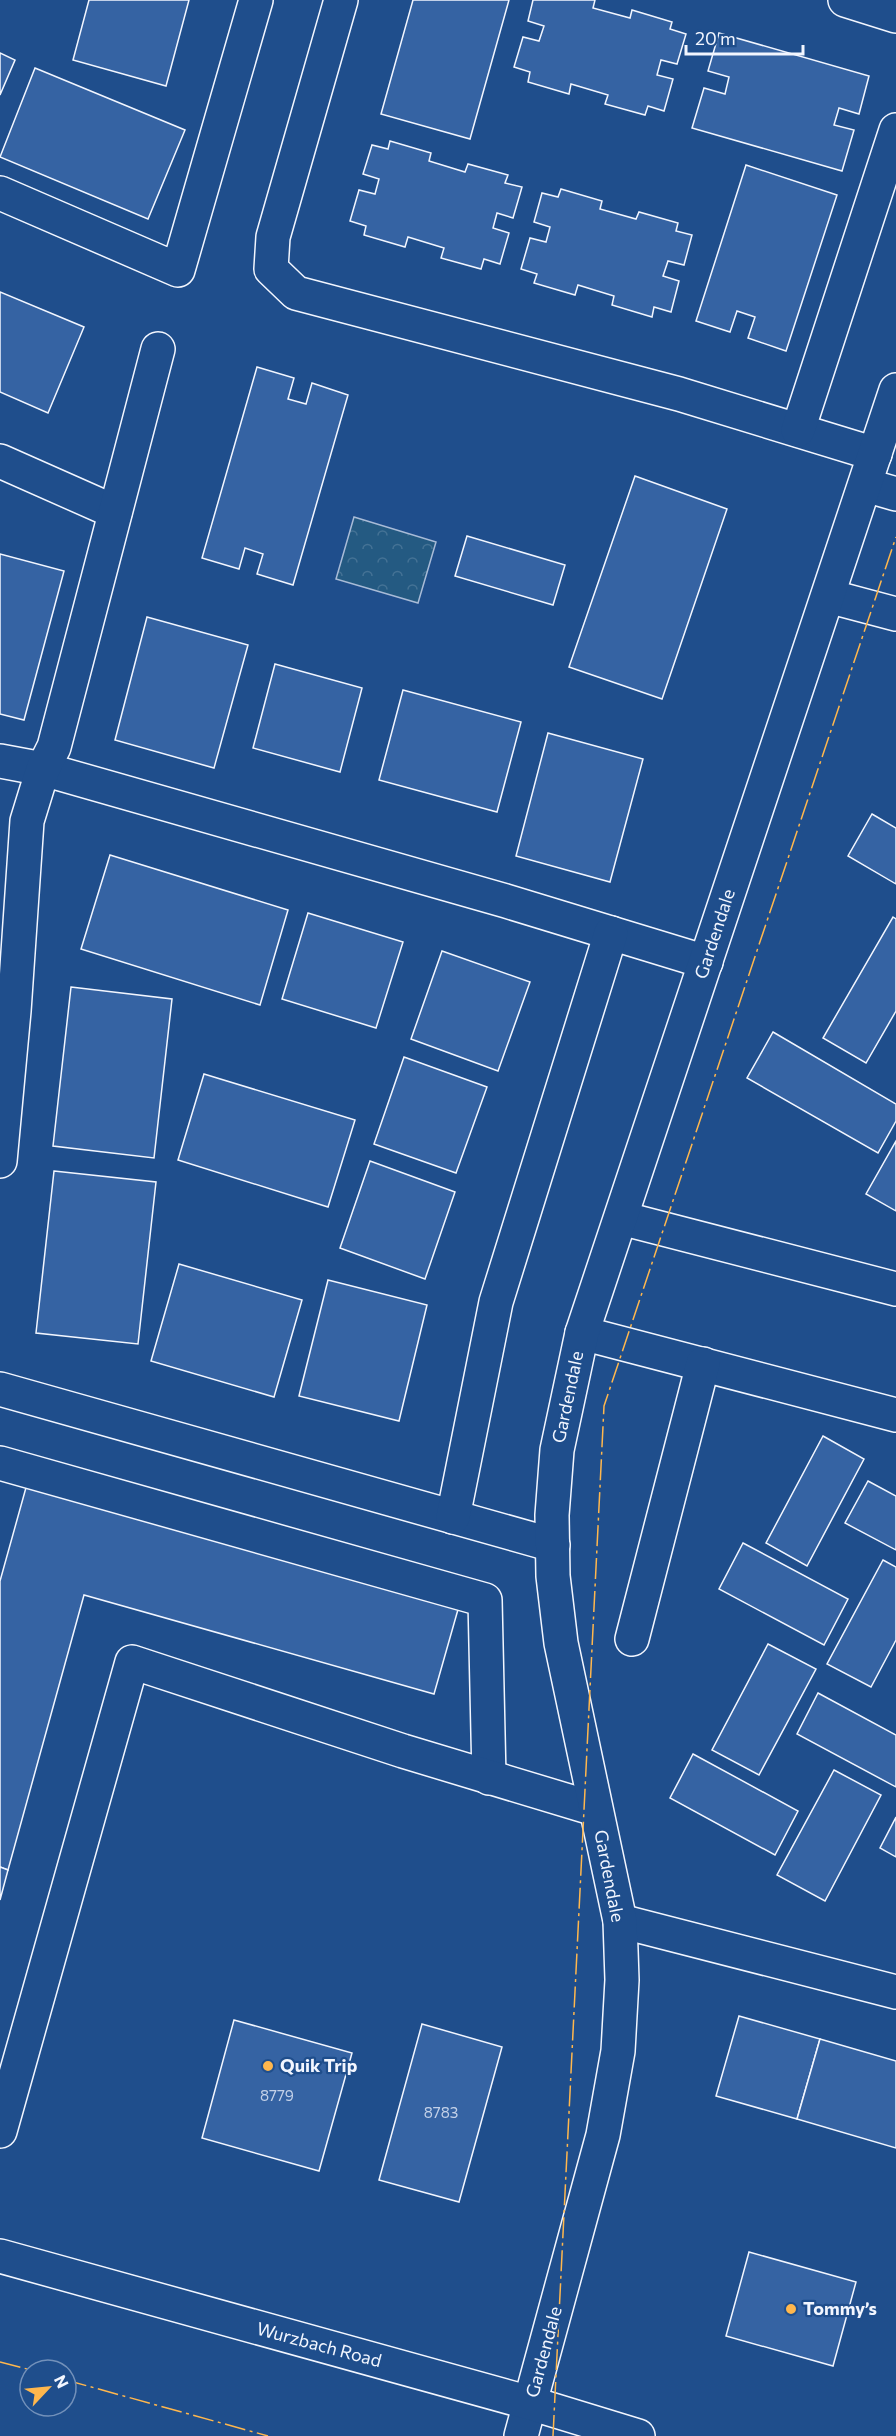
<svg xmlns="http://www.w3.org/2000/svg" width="896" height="2436" font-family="Commissioner,sans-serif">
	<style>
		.park { fill: url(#park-crowns); stroke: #a8bbd7; stroke-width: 1.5 }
		.building { fill: #3563a3; stroke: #f2f6ff; stroke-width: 1.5 }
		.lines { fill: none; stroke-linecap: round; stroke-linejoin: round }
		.minor-casing { stroke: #f2f6ff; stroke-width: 36 }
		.major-casing { stroke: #f2f6ff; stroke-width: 36 }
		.minor { stroke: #1f4e8c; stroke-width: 33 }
		.major { stroke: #1f4e8c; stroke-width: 33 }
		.power { stroke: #ffb74d; stroke-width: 1.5; stroke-dasharray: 21 4.5 3 4.5; stroke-linecap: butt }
		.poi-dot { fill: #ffb74d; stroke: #1f4e8c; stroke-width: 2 }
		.labels { text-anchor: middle; stroke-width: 4.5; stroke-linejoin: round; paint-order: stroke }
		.number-label { font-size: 15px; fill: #c3d1e8 }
		.street-label { font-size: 18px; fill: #f2f6ff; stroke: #1f4e8c }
		.poi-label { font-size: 18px; font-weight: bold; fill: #f2f6ff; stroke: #1f4e8c; text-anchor: start }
	</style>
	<defs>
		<pattern id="park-crowns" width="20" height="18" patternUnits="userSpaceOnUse" patternTransform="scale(1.5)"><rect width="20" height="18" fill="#245a82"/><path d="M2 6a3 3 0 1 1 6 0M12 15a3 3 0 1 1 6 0" fill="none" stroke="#447295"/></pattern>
	</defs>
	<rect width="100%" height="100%" fill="#1f4e8c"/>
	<path class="park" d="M 354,517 L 436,542 L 418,603 L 336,579 Z"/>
	<g class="building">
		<path d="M 89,0 L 189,0 L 166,86 L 73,60 Z"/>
		<path d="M 413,0 L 509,0 L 470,139 L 381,114 Z"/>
		<path d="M 533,0 L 595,0 L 593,8 L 630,18 L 632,10 L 672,22 L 670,29 L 686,34 L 677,64 L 661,60 L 657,75 L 673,79 L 664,111 L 648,106 L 645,115 L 605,104 L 608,95 L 571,84 L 569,94 L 528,82 L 530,72 L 514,67 L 523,37 L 539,41 L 544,26 L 528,21 Z"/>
		<path d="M 719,33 L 869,76 L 859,114 L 839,108 L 834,125 L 854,130 L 842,171 L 692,128 L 704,88 L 725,94 L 729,77 L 708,71 Z"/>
		<path d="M 0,53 L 15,60 L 0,95 Z"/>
		<path d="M 35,68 L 185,130 L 148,219 L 0,157 Z"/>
		<path d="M 390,141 L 431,153 L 429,161 L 465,172 L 468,164 L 508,175 L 505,183 L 522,187 L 513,218 L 497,213 L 493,228 L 509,233 L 500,264 L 484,259 L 481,269 L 441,258 L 444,248 L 408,237 L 405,247 L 364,235 L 366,226 L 350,221 L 359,190 L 375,194 L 379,179 L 363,174 L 372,145 L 388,149 Z"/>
		<path d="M 746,165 L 837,195 L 786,351 L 748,338 L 755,317 L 737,311 L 730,332 L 696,321 Z"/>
		<path d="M 561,189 L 602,201 L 600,209 L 636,219 L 639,212 L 678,223 L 676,231 L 692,235 L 684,265 L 668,261 L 663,276 L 679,281 L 671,312 L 654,307 L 652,317 L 612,305 L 614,296 L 578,285 L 575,295 L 534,283 L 537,274 L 521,269 L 530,238 L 546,242 L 550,227 L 534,222 L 542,193 L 558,197 Z"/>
		<path d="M 0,292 L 84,327 L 48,413 L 0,392 Z"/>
		<path d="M 257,367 L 294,378 L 288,399 L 306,404 L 312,383 L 348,395 L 293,585 L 257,574 L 263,554 L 245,548 L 239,569 L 202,558 Z"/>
		<path d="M 635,476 L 727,509 L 662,699 L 569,667 Z"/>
		<path d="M 467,536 L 565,565 L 553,605 L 455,576 Z"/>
		<path d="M 0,554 L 64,571 L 24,720 L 0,714 Z"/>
		<path d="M 147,617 L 248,645 L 214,768 L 115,740 Z"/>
		<path d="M 275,664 L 362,688 L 340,772 L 253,748 Z"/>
		<path d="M 403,690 L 521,722 L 497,812 L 379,780 Z"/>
		<path d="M 548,733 L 643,759 L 610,882 L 516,856 Z"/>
		<path d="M 872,814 L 896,828 L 896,884 L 848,856 Z"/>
		<path d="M 110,855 L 288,910 L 260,1005 L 81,949 Z"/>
		<path d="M 308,913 L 403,942 L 376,1028 L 282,999 Z"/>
		<path d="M 893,917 L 896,919 L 896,1011 L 866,1063 L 823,1038 Z"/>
		<path d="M 442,951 L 530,982 L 498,1071 L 411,1039 Z"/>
		<path d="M 71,987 L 172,999 L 154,1158 L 53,1146 Z"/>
		<path d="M 773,1032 L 896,1104 L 896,1121 L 878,1153 L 747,1078 Z"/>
		<path d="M 404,1057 L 487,1087 L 456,1173 L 374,1144 Z"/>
		<path d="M 204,1074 L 355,1120 L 328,1207 L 178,1160 Z"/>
		<path d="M 896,1141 L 896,1211 L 866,1194 Z"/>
		<path d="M 370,1161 L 455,1192 L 425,1279 L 340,1248 Z"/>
		<path d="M 54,1171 L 156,1182 L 138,1344 L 36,1333 Z"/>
		<path d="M 179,1264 L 302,1300 L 274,1397 L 151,1361 Z"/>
		<path d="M 328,1280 L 427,1305 L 399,1421 L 299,1396 Z"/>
		<path d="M 823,1436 L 864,1459 L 807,1566 L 766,1543 Z"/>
		<path d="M 868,1481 L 896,1496 L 896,1550 L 845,1523 Z"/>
		<path d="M 27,1484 L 459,1606 L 434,1694 L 84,1595 L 8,1870 L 0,1867 L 0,1581 Z"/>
		<path d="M 743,1543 L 848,1599 L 824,1645 L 719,1589 Z"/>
		<path d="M 883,1560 L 896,1567 L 896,1640 L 871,1687 L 827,1664 Z"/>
		<path d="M 768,1644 L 816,1669 L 759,1775 L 712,1750 Z"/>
		<path d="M 818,1693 L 896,1735 L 896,1787 L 797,1734 Z"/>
		<path d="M 693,1754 L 798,1811 L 775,1855 L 670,1798 Z"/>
		<path d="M 834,1770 L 881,1795 L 825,1901 L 777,1875 Z"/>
		<path d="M 896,1817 L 896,1857 L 880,1848 Z"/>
		<path d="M 0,1867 L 8,1870 L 0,1900 Z"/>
		<path d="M 739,2016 L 820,2039 L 797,2119 L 716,2096 Z"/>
		<path d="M 234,2020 L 352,2053 L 319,2171 L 202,2138 Z"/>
		<path d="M 422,2024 L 502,2047 L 459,2202 L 379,2180 Z"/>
		<path d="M 820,2039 L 896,2061 L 896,2148 L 797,2119 Z"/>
		<path d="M 749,2252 L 856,2282 L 833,2366 L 726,2336 Z"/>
	</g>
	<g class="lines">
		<g class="minor-casing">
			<g id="minor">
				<path d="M 341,0 L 273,237 L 271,269 L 296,293 L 679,394 L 875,454"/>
				<path d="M 845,0 L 896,16"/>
				<path d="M 0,193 L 178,270 L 256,0"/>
				<path d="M 798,430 L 896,130"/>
				<path d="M 0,461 L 115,512"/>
				<path d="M 865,485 L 896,494"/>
				<path d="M 828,596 L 896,614"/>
				<path d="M 0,761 L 43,769 L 506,901 L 706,962"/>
				<path d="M 0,1161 L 14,1011 L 27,821 L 43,769 L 54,747 L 158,349"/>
				<path d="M 621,1218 L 896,1289"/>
				<path d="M 582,1333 L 896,1415"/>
				<path d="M 0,1389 L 553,1545"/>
				<path d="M 0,1463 L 485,1600 L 489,1778"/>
				<path d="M 453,1517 L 496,1302 L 611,933"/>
				<path d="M 632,1639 L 703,1364"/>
				<path d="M 620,1921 L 896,1992"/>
				<path d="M 0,2131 L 132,1662 L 403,1751 L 595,1809"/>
				<path d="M 521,2436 L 603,2135 L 618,2051 L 622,1980 L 620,1921 L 561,1643 L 553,1576 L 552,1515 L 557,1450 L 582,1333 L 896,390"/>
			</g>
		</g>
		<g class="major-casing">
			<path id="major" d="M 0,2256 L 530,2403 L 638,2436"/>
		</g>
		<use href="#minor" class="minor"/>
		<use href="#major" class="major"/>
		<g class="power">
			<path d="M 0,2362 L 31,2370"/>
			<path d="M 66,2380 L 268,2436"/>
			<path d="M 553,2436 L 604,1406 L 896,537"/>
		</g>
	</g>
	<g class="poi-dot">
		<circle cx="268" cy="2066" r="6"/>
		<circle cx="791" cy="2309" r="6"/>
	</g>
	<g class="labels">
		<g class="number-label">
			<text x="277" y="2101">8779</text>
			<text x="441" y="2118">8783</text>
		</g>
		<g class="street-label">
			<text transform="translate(715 934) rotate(-72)" y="6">Gardendale</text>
			<text transform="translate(568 1397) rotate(-78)" y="6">Gardendale</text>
			<text transform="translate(609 1876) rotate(79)" y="6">Gardendale</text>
			<text transform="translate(319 2345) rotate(15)" y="6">Wurzbach Road</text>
			<text transform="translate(544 2352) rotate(-75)" y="6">Gardendale</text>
		</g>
		<g class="poi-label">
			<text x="280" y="2072">Quik Trip</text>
			<text x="803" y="2315">Tommy’s</text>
		</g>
	</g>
	<g transform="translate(48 2388) rotate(64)"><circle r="28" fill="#1f4e8c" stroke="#7391ba" stroke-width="1.5"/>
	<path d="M0-4.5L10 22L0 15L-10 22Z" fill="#ffb74d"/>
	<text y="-9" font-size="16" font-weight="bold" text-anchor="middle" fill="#f2f6ff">N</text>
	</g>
	<path d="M686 45v9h117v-9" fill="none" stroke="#f2f6ff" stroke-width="3"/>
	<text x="695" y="45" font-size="18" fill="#f2f6ff" stroke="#1f4e8c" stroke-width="4.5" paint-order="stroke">20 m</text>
</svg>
